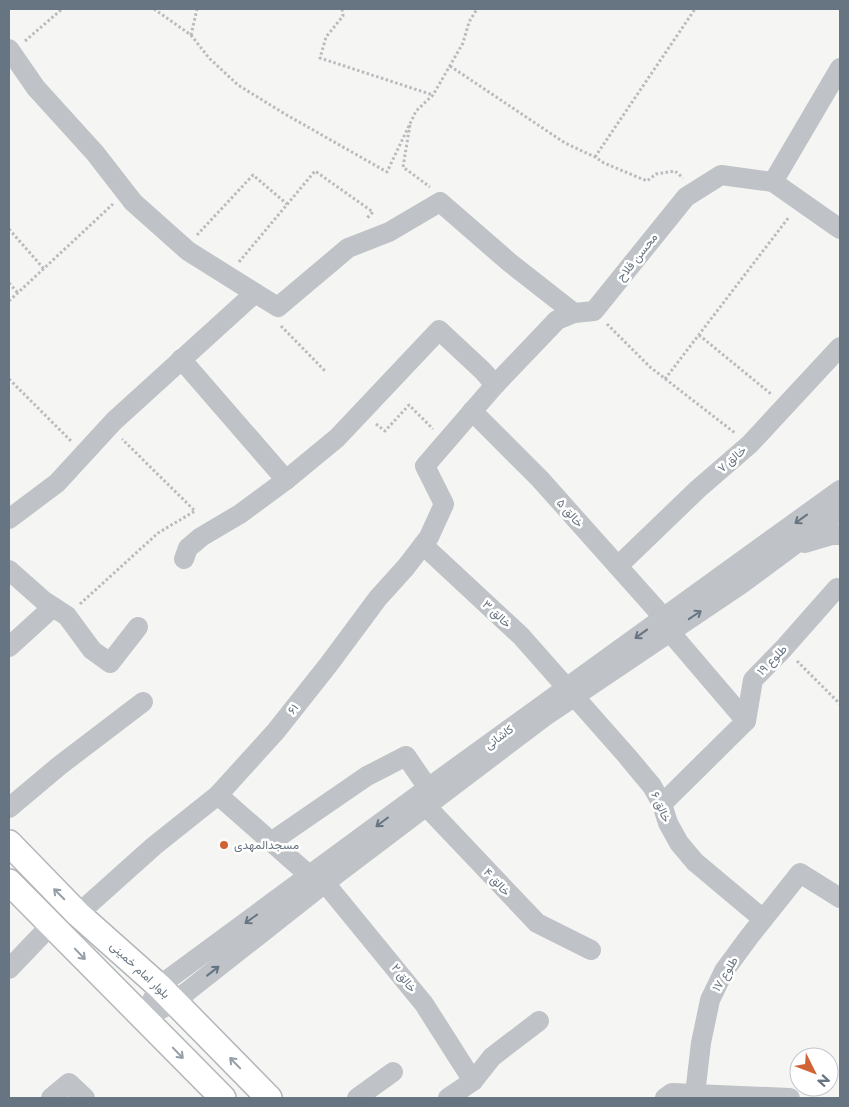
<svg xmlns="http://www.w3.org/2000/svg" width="849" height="1107" font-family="Montserrat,Vazirmatn,sans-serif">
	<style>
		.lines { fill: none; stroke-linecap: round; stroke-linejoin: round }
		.major-casing { stroke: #b3b6ba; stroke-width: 28 }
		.path { stroke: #b9bbbe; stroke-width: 3; stroke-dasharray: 2.5 2.5; stroke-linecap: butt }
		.minor { stroke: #bfc2c6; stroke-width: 20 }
		.major { stroke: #fff; stroke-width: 25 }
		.oneway { stroke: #677481 }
		.oneway2 { stroke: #959ea7 }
		.poi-dot { fill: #d16437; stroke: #fff; stroke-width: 2 }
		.labels { text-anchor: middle; stroke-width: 5; stroke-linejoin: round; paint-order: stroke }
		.street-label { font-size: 12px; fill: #677481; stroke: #fff }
		.poi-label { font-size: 12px; fill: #677481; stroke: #fff; text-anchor: start }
	</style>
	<rect width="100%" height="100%" fill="#f5f6f3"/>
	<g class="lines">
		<g class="major-casing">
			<g id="major">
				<path d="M 9,843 L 78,914 L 159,986 L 269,1098"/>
				<path d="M 9,882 L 223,1098"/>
			</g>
		</g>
		<g class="path">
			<path d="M 154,9 L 191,35 L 197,9"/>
			<path d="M 342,9 L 343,16 L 326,37 L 320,58 L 433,95"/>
			<path d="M 191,35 L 209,58 L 238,85 L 285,114 L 387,172 L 416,111 L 433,95 L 463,43 L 469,22 L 477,9"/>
			<path d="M 25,41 L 62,9"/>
			<path d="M 450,66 L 565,143 L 595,157 L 604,163 L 647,181 L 656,174 L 675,171 L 683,178"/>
			<path d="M 410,125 L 403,167 L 430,187"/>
			<path d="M 595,157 L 695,9"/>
			<path d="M 9,229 L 44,269"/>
			<path d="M 197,235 L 253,175 L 287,204"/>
			<path d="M 239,262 L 315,171 L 373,212 L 366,219"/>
			<path d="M 9,283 L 18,293"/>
			<path d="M 9,301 L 113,204"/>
			<path d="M 607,324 L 650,367 L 735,433"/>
			<path d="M 281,326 L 326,372"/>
			<path d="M 699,335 L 771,394"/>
			<path d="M 9,379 L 71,441"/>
			<path d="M 665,379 L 789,217"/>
			<path d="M 376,424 L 385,431 L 409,405 L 433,429"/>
			<path d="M 80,604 L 158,533 L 195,511 L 122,439"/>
			<path d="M 797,661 L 840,704"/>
		</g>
		<g class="minor">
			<path d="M 9,49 L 36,88 L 95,153 L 133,202 L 188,251 L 255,293"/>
			<path d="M 773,182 L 840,229"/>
			<path d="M 181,359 L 286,480"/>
			<path d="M 472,411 L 540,479 L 664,618 L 670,632 L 746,721"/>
			<path d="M 840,490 L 421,793 L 159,986 L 143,1019 L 174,1002 L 325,883 L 544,717 L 740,585 L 840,511"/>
			<path d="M 9,519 L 57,483 L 114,421 L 255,293 L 278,307 L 348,248 L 389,232 L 440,202 L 509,262 L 574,313"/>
			<path d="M 805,543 L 832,535 L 840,535"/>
			<path d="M 423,545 L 521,636 L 627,756 L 652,786 L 662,804 L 668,823 L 679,843 L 695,862 L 763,919"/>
			<path d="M 184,559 L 188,548 L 201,537 L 240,514 L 286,480 L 337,438 L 439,330 L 483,371 L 495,385"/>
			<path d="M 618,566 L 698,489 L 750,444 L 840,347"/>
			<path d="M 9,570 L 44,601 L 67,616 L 92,650 L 110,663 L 138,627"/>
			<path d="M 9,647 L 53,607"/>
			<path d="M 218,795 L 310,876 L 325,883 L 424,1004 L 473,1081"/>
			<path d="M 422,795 L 426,806 L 537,923 L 591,950"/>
			<path d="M 662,804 L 746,721 L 753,680 L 784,648 L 837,588"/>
			<path d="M 9,808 L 59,766 L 143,702"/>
			<path d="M 271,842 L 367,776 L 406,756 L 428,788"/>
			<path d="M 78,914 L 154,846 L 218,795 L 276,731 L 329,664 L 378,598 L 406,567 L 429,537 L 444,504 L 425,466 L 495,385 L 557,320 L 574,313 L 594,311 L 686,197 L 721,175 L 773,182 L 840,68"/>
			<path d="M 9,969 L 51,925"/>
			<path d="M 695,1094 L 701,1043 L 710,1000 L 724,971 L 749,937 L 800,873 L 840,898"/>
			<path d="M 51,1098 L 69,1083 L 85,1098"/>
			<path d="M 357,1098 L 393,1072"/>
			<path d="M 448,1098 L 473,1081 L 492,1057 L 539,1021"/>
			<path d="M 665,1098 L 672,1093 L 790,1098"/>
		</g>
		<use href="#major" class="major"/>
	</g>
	<defs><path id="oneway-shaft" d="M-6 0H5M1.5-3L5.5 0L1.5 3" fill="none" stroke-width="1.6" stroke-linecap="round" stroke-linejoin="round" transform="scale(1.25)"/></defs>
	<g class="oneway">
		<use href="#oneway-shaft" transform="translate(801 519) rotate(144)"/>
		<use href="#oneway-shaft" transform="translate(695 615) rotate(-34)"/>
		<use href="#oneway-shaft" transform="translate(641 634) rotate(144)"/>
		<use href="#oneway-shaft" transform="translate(382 822) rotate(143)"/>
		<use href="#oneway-shaft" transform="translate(251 919) rotate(144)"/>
		<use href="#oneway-shaft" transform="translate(213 971) rotate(-38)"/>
	</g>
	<g class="oneway2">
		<use href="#oneway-shaft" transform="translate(59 894) rotate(-135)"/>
		<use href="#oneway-shaft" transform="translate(80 954) rotate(46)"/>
		<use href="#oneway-shaft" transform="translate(178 1053) rotate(46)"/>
		<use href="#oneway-shaft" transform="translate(235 1063) rotate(-134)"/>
	</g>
	<circle class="poi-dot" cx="224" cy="845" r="5"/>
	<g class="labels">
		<g class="street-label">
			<text transform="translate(637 257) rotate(-51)" y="4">محسن فلاح</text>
			<text transform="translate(732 459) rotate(-41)" y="4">خالق ۷</text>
			<text transform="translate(570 513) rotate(48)" y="4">خالق ۵</text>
			<text transform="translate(497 614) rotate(43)" y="4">خالق ۳</text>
			<text transform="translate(772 660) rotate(-46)" y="4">طلوع ۱۹</text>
			<text transform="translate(293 709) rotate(-51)" y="4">۶۱</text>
			<text transform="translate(499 737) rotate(-36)" y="4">کاشانی</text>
			<text transform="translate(661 807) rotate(66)" y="4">خالق ۶</text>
			<text transform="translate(497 882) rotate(47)" y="4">خالق ۴</text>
			<text transform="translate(140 970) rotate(43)" y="4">بلوار امام خمینی</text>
			<text transform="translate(725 974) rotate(-59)" y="4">طلوع ۱۷</text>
			<text transform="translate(404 978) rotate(52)" y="4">خالق ۲</text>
		</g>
		<g class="poi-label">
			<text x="234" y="849">مسجدالمهدی</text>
		</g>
	</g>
	<rect width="849" height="1107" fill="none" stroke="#677481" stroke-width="20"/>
	<g transform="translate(814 1072) rotate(132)"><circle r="24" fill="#ffffff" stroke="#c2c7cd"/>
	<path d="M0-4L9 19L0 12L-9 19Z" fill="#d16437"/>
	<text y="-8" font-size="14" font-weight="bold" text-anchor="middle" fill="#677481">N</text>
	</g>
</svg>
